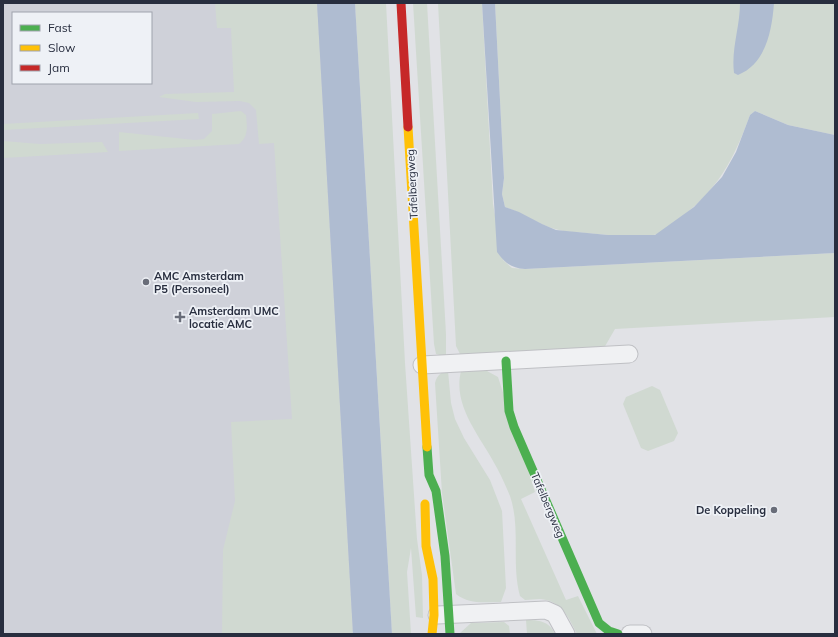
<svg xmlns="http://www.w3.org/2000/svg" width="838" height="637" font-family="Mulish,sans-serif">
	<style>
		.built { fill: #cfd1d9; fill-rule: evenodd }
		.green { fill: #d0d9d1 }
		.water { fill: #afbcd1 }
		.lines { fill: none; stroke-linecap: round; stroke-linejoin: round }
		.street-casing { stroke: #bfc0c4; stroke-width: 19 }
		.street { stroke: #f0f1f3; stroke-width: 17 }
		.fast { stroke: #4caf50; stroke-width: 9 }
		.slow { stroke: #ffc107; stroke-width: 9 }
		.jam { stroke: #c62828; stroke-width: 9 }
		.poi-dot { fill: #696d79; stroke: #eef1f6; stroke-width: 1.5 }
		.labels { text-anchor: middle; stroke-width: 3.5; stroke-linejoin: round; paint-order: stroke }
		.street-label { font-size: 11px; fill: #282e3f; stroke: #eef1f6 }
		.poi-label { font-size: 11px; font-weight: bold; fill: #282e3f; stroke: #eef1f6; text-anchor: start }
	</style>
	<rect width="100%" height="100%" fill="#e1e2e6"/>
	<path class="built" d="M 3,3 L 339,3 L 375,634 L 3,634 ZM 13,13 L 151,13 L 151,83 L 13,83 Z"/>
	<g class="green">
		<path d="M 215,3 L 317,3 L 353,634 L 222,634 L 223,550 L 235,501 L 231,422 L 292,419 L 274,143 L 259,144 L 256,110 L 249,103 L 240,101 L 196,102 L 159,97 L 165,94 L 234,92 L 231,28 L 217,28 Z"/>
		<path d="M 355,3 L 386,3 L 405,363 L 417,539 L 422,575 L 423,618 L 416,617 L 411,548 L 407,572 L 411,634 L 392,634 Z"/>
		<path d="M 413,3 L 427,3 L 446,334 L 446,355 L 443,356 L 436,354 L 434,344 Z"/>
		<path d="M 438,3 L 482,3 L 493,204 L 503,260 L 512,268 L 525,269 L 835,253 L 835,317 L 615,329 L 604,348 L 466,355 L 460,354 L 456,346 Z"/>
		<path d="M 495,3 L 835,3 L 835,135 L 788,125 L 755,111 L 750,115 C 734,159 717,192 677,220 C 671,225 662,233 654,235 C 639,239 612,235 597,234 C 583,232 568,233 555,229 C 537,224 523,213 505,207 L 502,194 L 504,178 Z"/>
		<path d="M 241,111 L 246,115 C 247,127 249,136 239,144 L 119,151 L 119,132 L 195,140 L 204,139 L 212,131 L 212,114 Z"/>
		<path d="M 198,113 L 199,119 L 3,130 L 3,124 Z"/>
		<path d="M 3,141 L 40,144 L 102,142 L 108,152 L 3,158 Z"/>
		<path d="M 477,370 L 487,371 L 498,377 L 535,492 L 521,499 L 566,600 L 578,596 L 597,634 L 577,634 C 569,618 561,600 540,599 C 535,599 530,600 525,600 L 520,596 C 511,564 521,528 510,496 C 506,487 502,477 497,468 C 482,438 452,407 461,371 Z"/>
		<path d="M 448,371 L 451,403 L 455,419 L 464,438 L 490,480 L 502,511 L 506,588 L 501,602 C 484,602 470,605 456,594 L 442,493 L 435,383 C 437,376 440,372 448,371 Z"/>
		<path d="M 652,386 L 660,390 L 678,433 L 674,441 L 648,451 L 641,448 L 623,404 L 626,397 Z"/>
		<path d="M 526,620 C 539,620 549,621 555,634 L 527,634 Z"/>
		<path d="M 504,622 L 509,626 L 510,634 L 459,634 L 471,623 Z"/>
	</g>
	<g class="water">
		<path d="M 317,3 L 355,3 L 392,634 L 353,634 Z"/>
		<path d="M 482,3 L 495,3 L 504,178 L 502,194 L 505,207 L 519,212 L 542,224 L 556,230 L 608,235 L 655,235 L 694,207 L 722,177 L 736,152 L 750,115 L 755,111 L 788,125 L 835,135 L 835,253 L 525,269 C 511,268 505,263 497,252 Z"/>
		<path d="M 740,3 L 774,3 C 772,30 766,64 738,75 L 734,73 C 731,49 740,27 740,3 Z"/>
	</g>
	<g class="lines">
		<g class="street-casing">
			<g id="street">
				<path d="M 422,365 L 629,354"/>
				<path d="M 437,615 L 546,610 L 555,614 L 566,634"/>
				<path d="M 630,634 L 643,634"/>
			</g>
		</g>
		<use href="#street" class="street"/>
		<g class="fast">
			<path d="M 506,361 L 509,411 L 514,427 L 599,623 L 609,631 L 618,634"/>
			<path d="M 427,447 L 429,475 L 436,491 L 445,556 L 450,634"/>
		</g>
		<g class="slow">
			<path d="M 408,127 L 427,447"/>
			<path d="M 425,504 L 426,546 L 433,579 L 434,615 L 432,634"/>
		</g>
		<path class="jam" d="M 401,3 L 408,127"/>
	</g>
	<g class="poi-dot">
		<circle cx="146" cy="282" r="4"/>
		<path d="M178 311h4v4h4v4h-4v4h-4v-4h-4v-4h4z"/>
		<circle cx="774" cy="510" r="4"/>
	</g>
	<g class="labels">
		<g class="street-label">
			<text transform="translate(412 184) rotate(-93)" y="4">Tafelbergweg</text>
			<text transform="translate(548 505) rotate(67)" y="4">Tafelbergweg</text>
		</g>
		<g class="poi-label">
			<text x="154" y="280">AMC Amsterdam<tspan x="154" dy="13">P5 (Personeel)</tspan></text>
			<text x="189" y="315">Amsterdam UMC<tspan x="189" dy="13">locatie AMC</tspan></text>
			<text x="766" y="514" text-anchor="end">De Koppeling</text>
		</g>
	</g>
	<rect width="838" height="637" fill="none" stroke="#282e3f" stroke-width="8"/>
	<rect x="12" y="12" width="140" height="72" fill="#eef1f6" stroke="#9fa3ad"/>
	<rect x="20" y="25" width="20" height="6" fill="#4caf50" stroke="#9fa3ad"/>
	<text x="48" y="32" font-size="12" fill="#282e3f">Fast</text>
	<rect x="20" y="45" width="20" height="6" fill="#ffc107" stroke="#9fa3ad"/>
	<text x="48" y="52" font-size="12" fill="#282e3f">Slow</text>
	<rect x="20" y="65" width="20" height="6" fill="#c62828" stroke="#9fa3ad"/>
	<text x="48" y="72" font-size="12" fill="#282e3f">Jam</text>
</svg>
